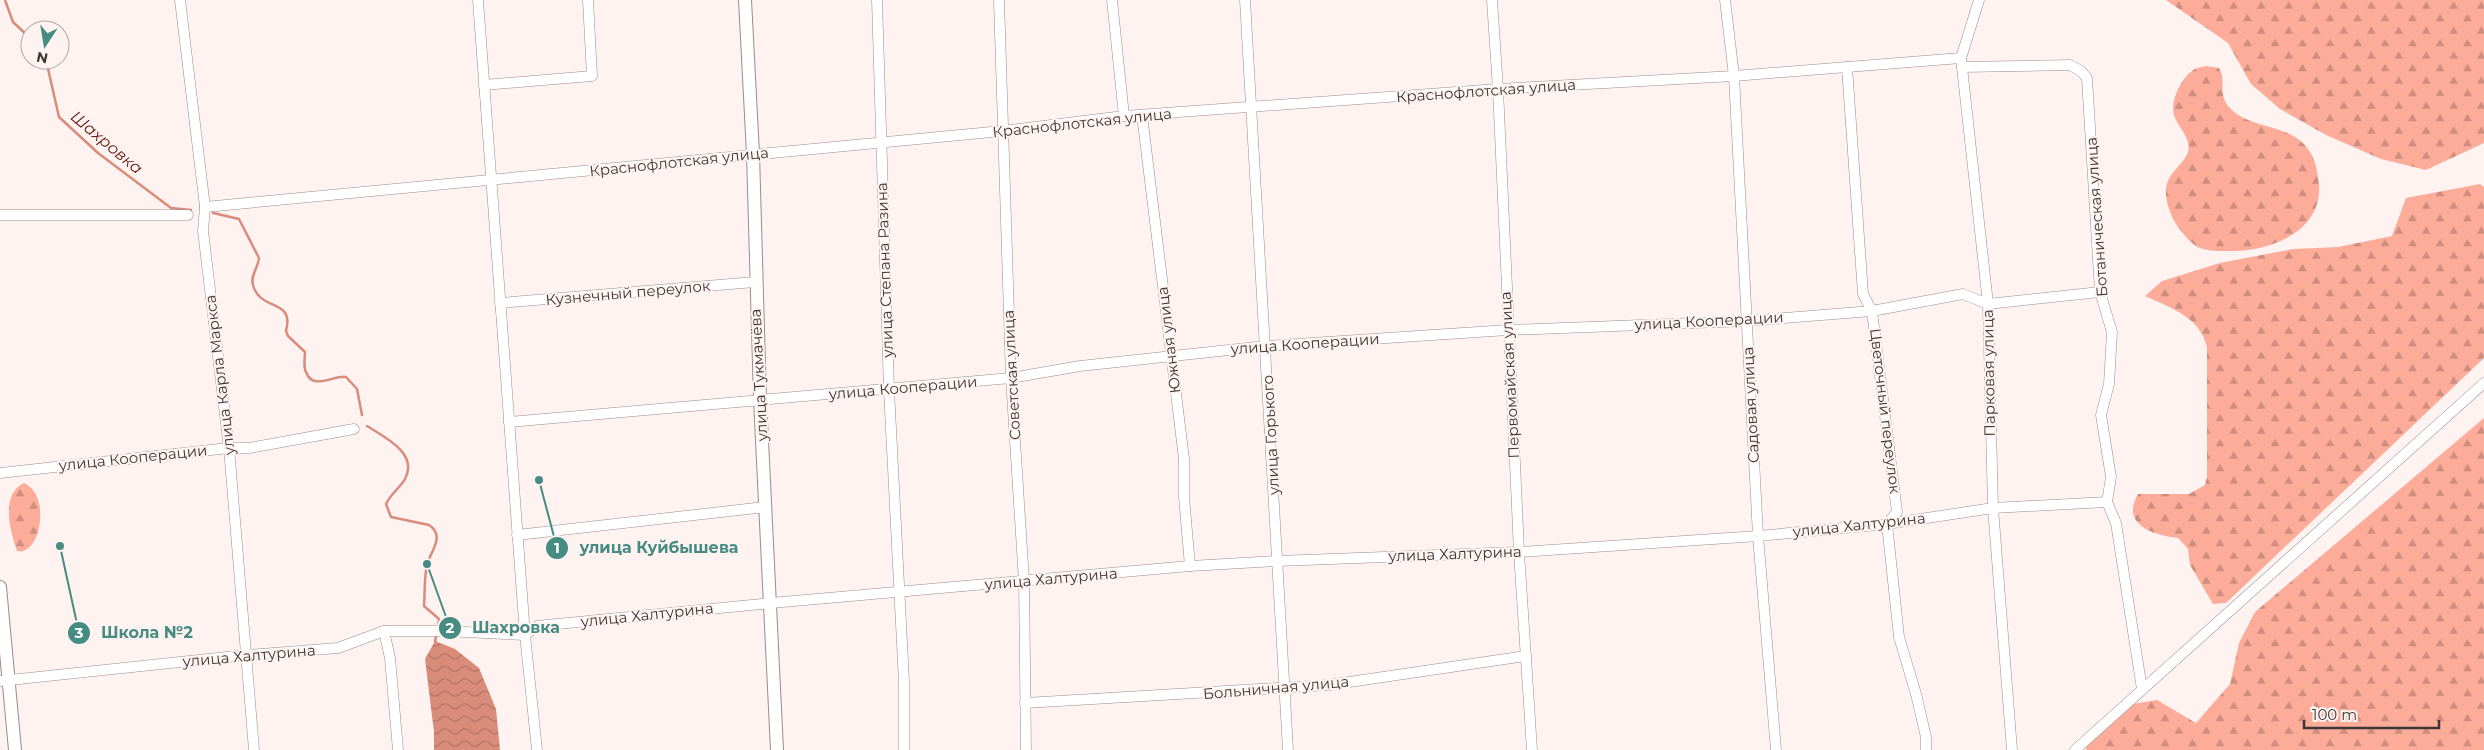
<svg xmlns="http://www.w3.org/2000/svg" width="2484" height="750" font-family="Montserrat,sans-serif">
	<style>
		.forest { fill: url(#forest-firs) }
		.water { fill: url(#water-waves) }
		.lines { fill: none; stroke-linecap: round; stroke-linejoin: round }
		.stream { stroke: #da8c7b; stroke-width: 2.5 }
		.minor-casing { stroke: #978d8b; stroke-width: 11 }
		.tertiary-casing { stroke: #978d8b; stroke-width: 14 }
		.minor { stroke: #fff; stroke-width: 10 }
		.tertiary { stroke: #fff; stroke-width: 12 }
		.labels { text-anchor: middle; stroke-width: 4; stroke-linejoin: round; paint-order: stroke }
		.street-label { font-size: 15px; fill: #3c3837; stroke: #fef3f1 }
		.water-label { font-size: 16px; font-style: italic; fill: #5e180b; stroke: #fef3f1 }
		.leader { fill: none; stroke: #478c82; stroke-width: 2 }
		.callout-dot { fill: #478c82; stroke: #fef3f1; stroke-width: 2 }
		.mark-label { font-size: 15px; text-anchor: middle; font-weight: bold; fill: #fff }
		.callout-label { font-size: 16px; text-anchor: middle; font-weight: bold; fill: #478c82; stroke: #fef3f1; stroke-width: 4; stroke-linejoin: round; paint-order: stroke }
	</style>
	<defs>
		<pattern id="forest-firs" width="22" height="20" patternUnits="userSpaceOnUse" patternTransform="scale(1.25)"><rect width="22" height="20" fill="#fdac9a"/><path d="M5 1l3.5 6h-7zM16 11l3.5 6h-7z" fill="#ce8d7e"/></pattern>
		<pattern id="water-waves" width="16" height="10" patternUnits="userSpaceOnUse" patternTransform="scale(1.25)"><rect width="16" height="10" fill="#da8c7b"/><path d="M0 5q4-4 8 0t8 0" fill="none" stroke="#b27366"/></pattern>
	</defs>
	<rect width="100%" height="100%" fill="#fef3f1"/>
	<g class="forest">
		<path d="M 2166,0 L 2484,0 L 2484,143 L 2426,170 L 2381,159 L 2326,135 L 2280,109 L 2251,84 L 2228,43 Z"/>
		<path d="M 2206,66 L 2219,68 C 2227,80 2217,93 2229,107 C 2250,131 2292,122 2310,152 C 2316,161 2318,175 2319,185 C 2322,231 2272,250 2234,251 C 2222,251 2211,252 2200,248 C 2191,244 2184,235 2178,227 C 2170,216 2162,194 2168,181 C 2176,163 2197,157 2185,135 C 2182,129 2176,122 2174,115 C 2170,101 2181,79 2192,71 C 2195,68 2202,67 2206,66 Z"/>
		<path d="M 2480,184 L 2484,187 L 2484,358 L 2226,603 L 2213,604 L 2190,565 L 2188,549 L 2178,538 C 2154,535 2120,525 2138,494 L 2189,494 L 2205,485 L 2207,477 L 2207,347 C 2200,317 2171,308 2145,296 L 2162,281 L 2220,263 L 2293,249 L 2338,247 L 2392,236 L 2406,198 Z"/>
		<path d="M 2484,418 L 2484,750 L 2086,750 L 2087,744 L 2133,704 L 2157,700 L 2196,723 L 2230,684 L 2239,643 L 2255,612 Z"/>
		<path d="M 24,483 C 52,495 40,557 17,551 C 10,531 0,494 24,483 Z"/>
	</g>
	<path class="water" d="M 435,641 L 455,649 L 479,668 L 496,709 L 500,750 L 434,750 L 434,732 L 425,659 Z"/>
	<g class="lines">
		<g class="stream">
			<path d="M 5,0 L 13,22 L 30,38"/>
			<path d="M 46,60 L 59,117 L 98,153 L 171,208 L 191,210"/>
			<path d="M 213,213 L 239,219 L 259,258 C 258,268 250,276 253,285 C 260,312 295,298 286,331 L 288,336 L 305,352 C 305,358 303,366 306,372 C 313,391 333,375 346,377 L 357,389 L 362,415"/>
			<path d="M 367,426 C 384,437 419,453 405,479 C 400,488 392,492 386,504 L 391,517 L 429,525 C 446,536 430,552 427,565 C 424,578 425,593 424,606 L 439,619 L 438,627"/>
			<path d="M 437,633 L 435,641 L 437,644"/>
		</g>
		<g class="minor-casing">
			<g id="minor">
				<path d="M 180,0 L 205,207 L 203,231 L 229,448 L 254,750"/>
				<path d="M 478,0 L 525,635 L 537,750"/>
				<path d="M 877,0 L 889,390 L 904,682 L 904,750"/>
				<path d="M 999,0 L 1011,378 L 1024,581 L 1026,750"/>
				<path d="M 1112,0 L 1124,116"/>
				<path d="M 1245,0 L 1288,750"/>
				<path d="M 1492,0 L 1498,89 L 1519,552 L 1532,750"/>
				<path d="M 1725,0 L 1734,76 L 1758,536 L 1776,750"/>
				<path d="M 1979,0 L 1961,58 L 1988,304 L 1993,508 L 2012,750"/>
				<path d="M 1847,67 L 1863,294 L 1872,311 L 1897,512 L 1887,524 L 1899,637 L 1916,694 L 1926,737 L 1926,750"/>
				<path d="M 1962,67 L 2070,65 L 2081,71 L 2087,78 L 2100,292 L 2112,332 L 2109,384 L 2101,415 L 2111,477 L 2107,502 L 2116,523 L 2142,689"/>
				<path d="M 484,85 L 592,76 L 588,0"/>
				<path d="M 1142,115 L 1184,459 L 1184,497 L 1190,566"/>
				<path d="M 205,207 L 1002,131 L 1124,116 L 1498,89 L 1734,76 L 1961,58"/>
				<path d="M 0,215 L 188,215"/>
				<path d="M 500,303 L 755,282"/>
				<path d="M 509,422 L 1011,378 L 1080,366 L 1266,346 L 1508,330 L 1747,321 L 1872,311 L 1963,294 L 1988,304 L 2100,292"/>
				<path d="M 0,473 L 229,448 L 249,448 L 354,429"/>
				<path d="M 517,535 L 765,507"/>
				<path d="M 384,631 L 390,658 L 398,750"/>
				<path d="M 0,681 L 246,655 L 338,648 L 384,631 L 446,631 L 525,635 L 537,626 L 771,603 L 1190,566 L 1277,561 L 1519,552 L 1758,536 L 1887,524 L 1993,508 L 2107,502"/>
				<path d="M 1025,703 L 1329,685 L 1526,656"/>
				<path d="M 2075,750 L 2484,383"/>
			</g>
		</g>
		<g class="tertiary-casing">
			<g id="tertiary">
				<path d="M 745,0 L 753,154 L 760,399 L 777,750"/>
				<path d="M 0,587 L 15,750"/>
			</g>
		</g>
		<use href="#minor" class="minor"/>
		<use href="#tertiary" class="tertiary"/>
	</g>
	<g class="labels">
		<g class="street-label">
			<text transform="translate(1486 91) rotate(-4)" y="5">Краснофлотская улица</text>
			<text transform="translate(1082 123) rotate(-6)" y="5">Краснофлотская улица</text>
			<text transform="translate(679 162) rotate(-6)" y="5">Краснофлотская улица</text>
			<text transform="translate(2097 217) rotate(-94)" y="5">Ботаническая улица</text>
			<text transform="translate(885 270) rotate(-92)" y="5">улица Степана Разина</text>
			<text transform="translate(628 293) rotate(-5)" y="5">Кузнечный переулок</text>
			<text transform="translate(1709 321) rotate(-3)" y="5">улица Кооперации</text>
			<text transform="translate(1169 340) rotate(-97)" y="5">Южная улица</text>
			<text transform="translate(1305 344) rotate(-4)" y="5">улица Кооперации</text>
			<text transform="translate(1989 373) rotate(-91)" y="5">Парковая улица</text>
			<text transform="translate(220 375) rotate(-97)" y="5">улица Карла Маркса</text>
			<text transform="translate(759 375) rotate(-93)" y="5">улица Тукмачёва</text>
			<text transform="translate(1012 375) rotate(-93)" y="5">Советская улица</text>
			<text transform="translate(1510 375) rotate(-93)" y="5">Первомайская улица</text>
			<text transform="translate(903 388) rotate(-5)" y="5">улица Кооперации</text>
			<text transform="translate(1751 405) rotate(-93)" y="5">Садовая улица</text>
			<text transform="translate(1885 411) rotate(83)" y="5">Цветочный переулок</text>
			<text transform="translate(1271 435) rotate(-93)" y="5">улица Горького</text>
			<text transform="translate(133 458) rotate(-6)" y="5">улица Кооперации</text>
			<text transform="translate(1859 525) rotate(-6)" y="5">улица Халтурина</text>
			<text transform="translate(1455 554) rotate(-2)" y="5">улица Халтурина</text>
			<text transform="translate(1051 579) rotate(-5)" y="5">улица Халтурина</text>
			<text transform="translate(647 615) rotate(-6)" y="5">улица Халтурина</text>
			<text transform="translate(249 656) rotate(-5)" y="5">улица Халтурина</text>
			<text transform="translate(1276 688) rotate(-5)" y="5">Больничная улица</text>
		</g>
		<g class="water-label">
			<text transform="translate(107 142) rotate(40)" y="6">Шахровка</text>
		</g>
	</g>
	<path class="leader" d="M539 480L557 548M427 564L450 628M60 546L79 633"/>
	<g class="callout-dot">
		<circle cx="539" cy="480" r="5"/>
		<circle cx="427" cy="564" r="5"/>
		<circle cx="60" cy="546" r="5"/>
		<circle cx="557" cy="548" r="12"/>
		<circle cx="450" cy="628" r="12"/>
		<circle cx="79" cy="633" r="12"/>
	</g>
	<g class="mark-label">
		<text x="557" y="553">1</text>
		<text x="450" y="633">2</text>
		<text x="79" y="638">3</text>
	</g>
	<g class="callout-label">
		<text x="659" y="553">улица Куйбышева</text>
		<text x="516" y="633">Шахровка</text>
		<text x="147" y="638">Школа №2</text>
	</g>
	<g transform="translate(45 45) rotate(192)"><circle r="24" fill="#fef3f1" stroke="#b0a8a7"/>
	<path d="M0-4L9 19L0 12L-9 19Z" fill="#478c82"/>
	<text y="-8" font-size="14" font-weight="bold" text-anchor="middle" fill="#3c3837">N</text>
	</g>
	<path d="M2304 720v8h135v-8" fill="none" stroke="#3c3837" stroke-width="2.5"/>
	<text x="2312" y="720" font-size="15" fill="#3c3837" stroke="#fef3f1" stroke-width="4" paint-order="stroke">100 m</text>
</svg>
